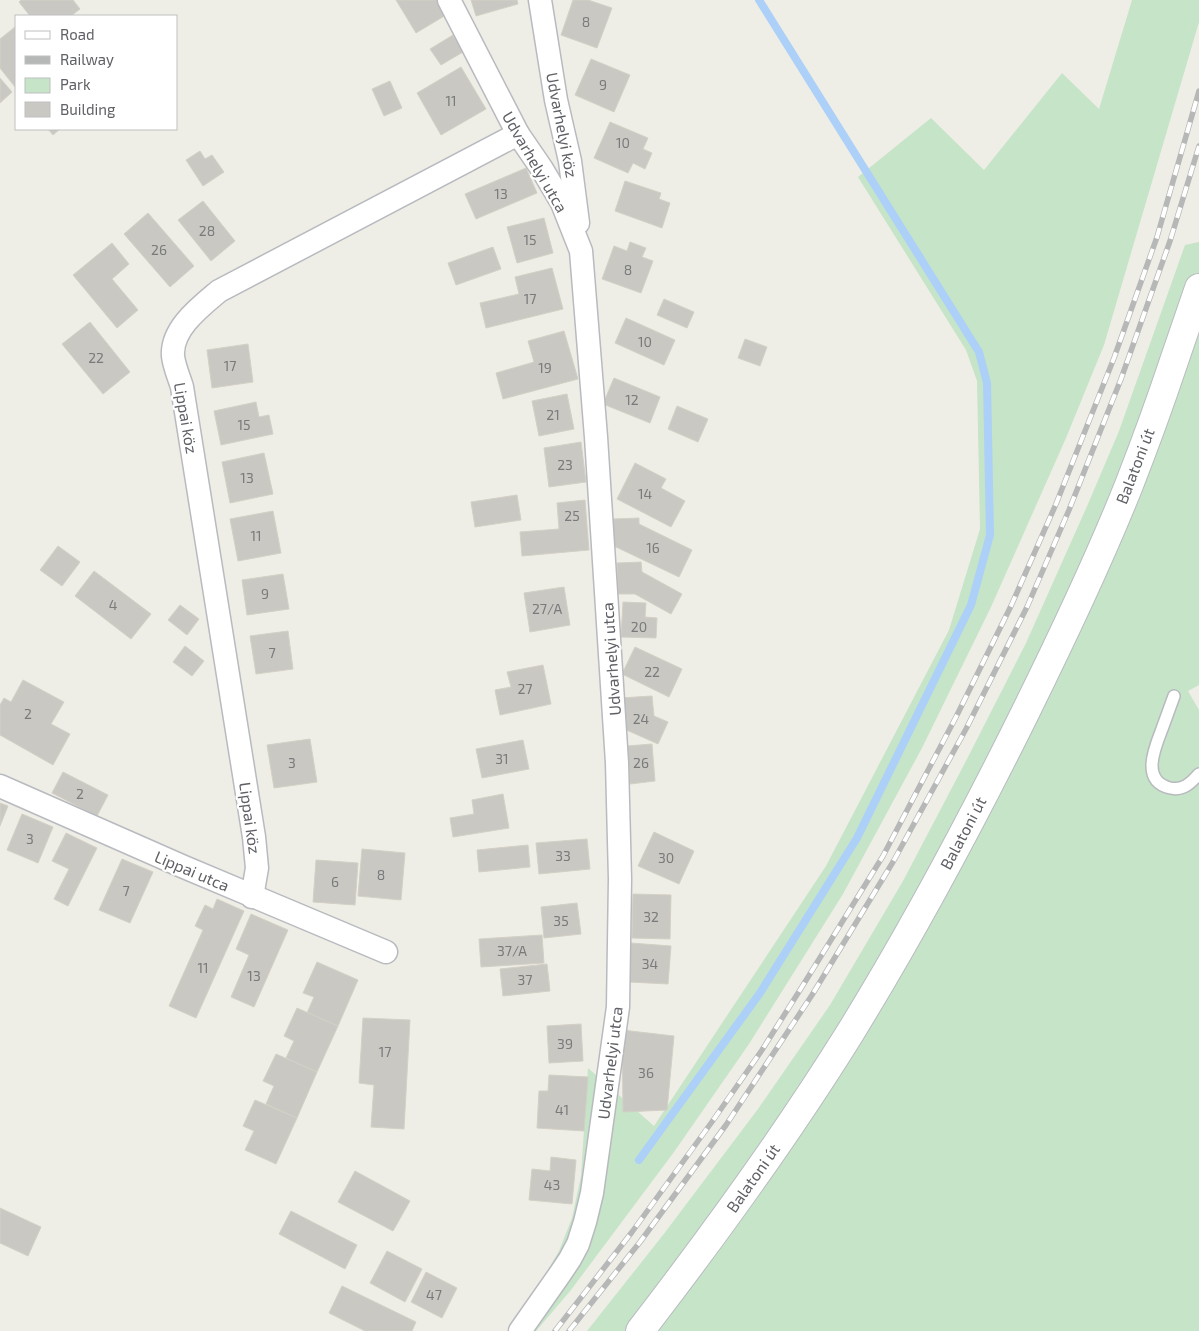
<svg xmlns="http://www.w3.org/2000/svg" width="1199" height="1331" font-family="'Exo 2',sans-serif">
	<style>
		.green { fill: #c5e4c8 }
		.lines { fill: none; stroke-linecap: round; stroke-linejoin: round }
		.stream { stroke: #acd0f8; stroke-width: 8 }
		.building { fill: #cac8c2; stroke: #d3d0c5 }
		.lane-casing { stroke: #b8babf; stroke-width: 14 }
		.street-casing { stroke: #b8babf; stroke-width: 25 }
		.secondary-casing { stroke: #b9bbc0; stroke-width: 30 }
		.lane { stroke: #fff; stroke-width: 11 }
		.street { stroke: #fff; stroke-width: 22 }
		.secondary { stroke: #fff; stroke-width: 28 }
		.rail-casing { stroke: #b6b7b7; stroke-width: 5.5 }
		.rail { stroke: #fff; stroke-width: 4; stroke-dasharray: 11; stroke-linecap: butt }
		.labels { text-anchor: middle; stroke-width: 4.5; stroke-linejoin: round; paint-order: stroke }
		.number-label { font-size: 14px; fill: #797a7c }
		.street-label { font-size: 16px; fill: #5e6065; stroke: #fff }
	</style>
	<rect width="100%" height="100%" fill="#efeee6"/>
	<g class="green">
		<path d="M 1132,0 L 1199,0 L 1199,22 L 1104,345 L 1066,438 L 991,607 L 922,748 L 843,894 L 749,1044 L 674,1152 L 571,1290 L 536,1331 L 508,1331 L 521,1316 L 559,1251 L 572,1218 L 581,1176 L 588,1068 L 654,1126 L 826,866 L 949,630 L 980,529 L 977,381 L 966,350 L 858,177 L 931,118 L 984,170 L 1062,73 L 1099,109 Z"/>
		<path d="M 1199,242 L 1199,685 L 1188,691 L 1199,710 L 1199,1331 L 587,1331 L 663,1235 L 758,1109 L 830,1005 L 903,881 L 967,759 L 1026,643 L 1088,504 L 1119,431 L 1185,245 Z"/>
	</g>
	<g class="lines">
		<path class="stream" d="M 639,1160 L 760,993 L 857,838 L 971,605 L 990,535 L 987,383 L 979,352 L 759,0"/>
	</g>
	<g class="building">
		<path d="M 21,0 L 73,0 L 80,9 L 71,16 L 30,16 L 19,2 Z"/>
		<path d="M 396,0 L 437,0 L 446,15 L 416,33 Z"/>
		<path d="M 471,0 L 517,0 L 518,4 L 476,16 Z"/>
		<path d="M 573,0 L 588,0 L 612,8 L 597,48 L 561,35 Z"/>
		<path d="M 15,27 L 16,29 L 16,86 L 15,87 L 0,68 L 0,39 Z"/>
		<path d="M 453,35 L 463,52 L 441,65 L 430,49 Z"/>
		<path d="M 591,59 L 630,75 L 614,112 L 575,95 Z"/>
		<path d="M 461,67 L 486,109 L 441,135 L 417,93 Z"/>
		<path d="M 0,78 L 12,92 L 0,103 Z"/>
		<path d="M 390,81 L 402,108 L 384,116 L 372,89 Z"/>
		<path d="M 610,122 L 648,138 L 643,149 L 652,153 L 645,169 L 633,163 L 628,173 L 594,158 Z"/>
		<path d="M 48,129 L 60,129 L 53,135 Z"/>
		<path d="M 200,151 L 205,159 L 212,155 L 224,172 L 203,186 L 186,160 Z"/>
		<path d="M 526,168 L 537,193 L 476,219 L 465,194 Z"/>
		<path d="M 625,181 L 661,193 L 659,199 L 670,203 L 662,228 L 615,211 Z"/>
		<path d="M 203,201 L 235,241 L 211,261 L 178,220 Z"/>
		<path d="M 148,213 L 194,266 L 170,287 L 124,234 Z"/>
		<path d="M 544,218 L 553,253 L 517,263 L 507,227 Z"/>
		<path d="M 630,242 L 646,248 L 642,257 L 653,261 L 641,293 L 602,279 L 614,246 L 627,251 Z"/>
		<path d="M 112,243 L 129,264 L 112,279 L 138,310 L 117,328 L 73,275 Z"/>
		<path d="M 493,247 L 501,269 L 456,285 L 448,263 Z"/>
		<path d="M 552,268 L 563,309 L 486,328 L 480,303 L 519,294 L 515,277 Z"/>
		<path d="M 664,299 L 694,312 L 687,328 L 657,315 Z"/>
		<path d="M 626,318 L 675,340 L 664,365 L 615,343 Z"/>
		<path d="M 90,322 L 130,372 L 103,394 L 62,344 Z"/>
		<path d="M 564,331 L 578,379 L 503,399 L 496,373 L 534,362 L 528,341 Z"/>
		<path d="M 745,339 L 767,347 L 760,366 L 738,358 Z"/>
		<path d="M 248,344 L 253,382 L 212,388 L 207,350 Z"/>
		<path d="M 614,378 L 660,397 L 650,423 L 603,404 Z"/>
		<path d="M 567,394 L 574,429 L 539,436 L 532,401 Z"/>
		<path d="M 256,402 L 259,417 L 269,415 L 273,434 L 221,445 L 214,411 Z"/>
		<path d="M 677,406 L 708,419 L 698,442 L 668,429 Z"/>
		<path d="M 581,442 L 586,482 L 549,487 L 544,448 Z"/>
		<path d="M 264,453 L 273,494 L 230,503 L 222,462 Z"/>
		<path d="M 635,463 L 666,479 L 661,488 L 685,501 L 671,527 L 617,499 Z"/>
		<path d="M 517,495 L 521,520 L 475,527 L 471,502 Z"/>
		<path d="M 585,500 L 589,550 L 522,556 L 520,532 L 559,529 L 557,503 Z"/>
		<path d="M 273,511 L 281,553 L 238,561 L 230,519 Z"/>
		<path d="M 639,518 L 639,524 L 692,550 L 679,577 L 614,546 L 613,519 Z"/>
		<path d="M 58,546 L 80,562 L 62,586 L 40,570 Z"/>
		<path d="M 641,562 L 642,572 L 682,594 L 671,614 L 635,594 L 618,594 L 617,563 Z"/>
		<path d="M 94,571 L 151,614 L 131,639 L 75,596 Z"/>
		<path d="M 283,574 L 289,609 L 247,615 L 242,580 Z"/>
		<path d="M 564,587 L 570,625 L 530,632 L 524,593 Z"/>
		<path d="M 623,602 L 646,603 L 645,617 L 657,618 L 656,638 L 621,637 Z"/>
		<path d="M 180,605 L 199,619 L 187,635 L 168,620 Z"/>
		<path d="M 288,631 L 293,669 L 256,674 L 250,636 Z"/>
		<path d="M 185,646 L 204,661 L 192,676 L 173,662 Z"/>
		<path d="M 635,647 L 682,669 L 669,697 L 622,674 Z"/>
		<path d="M 543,665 L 551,704 L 500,715 L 495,690 L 511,687 L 507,672 Z"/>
		<path d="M 23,680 L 64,702 L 51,724 L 70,734 L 53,765 L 0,735 L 0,705 L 4,698 L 11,702 Z"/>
		<path d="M 652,696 L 654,716 L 668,722 L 658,744 L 622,728 L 620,698 Z"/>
		<path d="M 310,739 L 317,782 L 274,788 L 267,745 Z"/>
		<path d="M 523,740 L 529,769 L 482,778 L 476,749 Z"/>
		<path d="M 652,744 L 655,781 L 630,784 L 627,746 Z"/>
		<path d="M 63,772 L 108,795 L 97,816 L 52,793 Z"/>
		<path d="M 503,794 L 509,828 L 453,837 L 450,818 L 474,814 L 472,800 Z"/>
		<path d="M 0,803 L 8,806 L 0,826 Z"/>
		<path d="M 22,814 L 53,827 L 38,863 L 7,850 Z"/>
		<path d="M 654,832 L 694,851 L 679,884 L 638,866 Z"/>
		<path d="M 66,833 L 97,848 L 68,906 L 54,899 L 69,869 L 52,861 Z"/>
		<path d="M 587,839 L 590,869 L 539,874 L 536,843 Z"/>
		<path d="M 528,845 L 530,867 L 479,872 L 477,850 Z"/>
		<path d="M 362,849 L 405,853 L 401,900 L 358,896 Z"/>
		<path d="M 122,859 L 153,872 L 130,923 L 99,910 Z"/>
		<path d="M 316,860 L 358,863 L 355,905 L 313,902 Z"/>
		<path d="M 633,894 L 671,895 L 670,939 L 632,938 Z"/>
		<path d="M 217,899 L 244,911 L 196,1018 L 169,1006 L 203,930 L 195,926 L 205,905 L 213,909 Z"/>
		<path d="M 577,903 L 581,934 L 544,938 L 541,907 Z"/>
		<path d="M 251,914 L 288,930 L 254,1007 L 231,997 L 249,955 L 236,949 Z"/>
		<path d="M 542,935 L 544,963 L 481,967 L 479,939 Z"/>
		<path d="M 631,943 L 671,946 L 668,984 L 629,982 Z"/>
		<path d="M 317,962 L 358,980 L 338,1026 L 307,1013 L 314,997 L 303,993 Z"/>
		<path d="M 547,964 L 550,991 L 503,996 L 500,969 Z"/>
		<path d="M 297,1008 L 338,1026 L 317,1072 L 286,1058 L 294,1041 L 284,1036 Z"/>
		<path d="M 363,1018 L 410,1020 L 404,1129 L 371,1127 L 374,1085 L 359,1083 Z"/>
		<path d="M 581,1024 L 583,1061 L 549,1063 L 547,1026 Z"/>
		<path d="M 622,1030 L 674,1036 L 667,1110 L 623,1112 Z"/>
		<path d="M 276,1054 L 317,1072 L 297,1118 L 266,1104 L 274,1086 L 263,1081 Z"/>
		<path d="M 549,1075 L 588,1077 L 584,1131 L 537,1128 L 539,1091 L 548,1091 Z"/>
		<path d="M 255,1100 L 297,1118 L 276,1164 L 245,1150 L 254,1131 L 243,1126 Z"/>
		<path d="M 551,1157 L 576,1160 L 572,1204 L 529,1200 L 532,1169 L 550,1171 Z"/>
		<path d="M 355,1171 L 410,1201 L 393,1231 L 338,1202 Z"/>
		<path d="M 0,1208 L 41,1227 L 28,1256 L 0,1243 Z"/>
		<path d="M 291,1211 L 357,1245 L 345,1269 L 279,1234 Z"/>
		<path d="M 387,1251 L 422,1269 L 405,1302 L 370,1283 Z"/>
		<path d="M 426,1272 L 457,1288 L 442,1318 L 411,1302 Z"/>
		<path d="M 342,1286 L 416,1322 L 412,1331 L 365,1331 L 329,1313 Z"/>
	</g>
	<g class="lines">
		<g class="lane-casing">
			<path id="lane" d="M 1174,696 C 1170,707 1166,718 1162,729 C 1155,747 1140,781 1170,788 C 1183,791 1191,783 1199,774"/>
		</g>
		<g class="street-casing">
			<g id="street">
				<path d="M 449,0 L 518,134 L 542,169 L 562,203 L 581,251 L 596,437 L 617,763 L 620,879 L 618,1007 L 592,1193 L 585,1222 L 578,1244 L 570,1259 L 560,1274 L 520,1331"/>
				<path d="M 540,0 L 556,100 L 570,161 L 578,223"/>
				<path d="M 0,786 L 184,867 L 386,952"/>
				<path d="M 252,897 L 257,868 L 254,837 L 182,387 C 179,377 174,366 173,356 C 171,329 200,307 219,291 L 518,134"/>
			</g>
		</g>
		<g class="secondary-casing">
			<path id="secondary" d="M 640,1331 C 714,1235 786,1136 850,1033 C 914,929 971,822 1025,713 C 1062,638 1098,563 1129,485 C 1145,444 1160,403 1174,361 C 1182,337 1191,312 1199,288"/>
		</g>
		<use href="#lane" class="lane"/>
		<use href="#street" class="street"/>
		<use href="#secondary" class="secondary"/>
		<g class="rail-casing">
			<g id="rail">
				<path d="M 555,1331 L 632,1232 L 714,1119 L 762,1050 L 800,990 L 883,856 L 956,717 L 1011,606 L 1056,504 L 1114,358 L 1157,237 L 1199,91"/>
				<path d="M 569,1331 L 640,1242 L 726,1125 L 812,995 L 893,862 L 966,729 L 1027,607 L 1069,510 L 1121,379 L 1170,241 L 1199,146"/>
			</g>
		</g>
		<use href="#rail" class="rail"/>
	</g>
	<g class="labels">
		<g class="number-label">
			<text x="586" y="27">8</text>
			<text x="603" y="90">9</text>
			<text x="451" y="106">11</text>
			<text x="623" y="148">10</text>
			<text x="501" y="199">13</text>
			<text x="207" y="236">28</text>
			<text x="530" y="245">15</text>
			<text x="159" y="255">26</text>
			<text x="628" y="275">8</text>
			<text x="530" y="304">17</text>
			<text x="645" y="347">10</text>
			<text x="96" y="363">22</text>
			<text x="230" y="371">17</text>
			<text x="545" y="373">19</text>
			<text x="632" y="405">12</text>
			<text x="553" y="420">21</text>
			<text x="244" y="430">15</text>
			<text x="565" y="470">23</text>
			<text x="247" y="483">13</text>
			<text x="645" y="499">14</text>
			<text x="572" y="521">25</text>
			<text x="256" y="541">11</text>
			<text x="653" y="553">16</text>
			<text x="265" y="599">9</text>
			<text x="113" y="610">4</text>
			<text x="547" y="614">27/A</text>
			<text x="639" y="632">20</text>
			<text x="272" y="658">7</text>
			<text x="652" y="677">22</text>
			<text x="525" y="694">27</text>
			<text x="28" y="719">2</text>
			<text x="641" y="724">24</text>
			<text x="502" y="764">31</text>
			<text x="292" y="768">3</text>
			<text x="641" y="768">26</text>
			<text x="80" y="799">2</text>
			<text x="30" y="844">3</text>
			<text x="563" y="861">33</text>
			<text x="666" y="863">30</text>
			<text x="381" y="880">8</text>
			<text x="335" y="887">6</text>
			<text x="126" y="896">7</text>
			<text x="651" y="922">32</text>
			<text x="561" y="926">35</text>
			<text x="512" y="956">37/A</text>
			<text x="650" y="969">34</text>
			<text x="203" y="973">11</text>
			<text x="254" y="981">13</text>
			<text x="525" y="985">37</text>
			<text x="565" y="1049">39</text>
			<text x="385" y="1057">17</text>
			<text x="646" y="1078">36</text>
			<text x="562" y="1115">41</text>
			<text x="552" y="1190">43</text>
			<text x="434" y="1300">47</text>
		</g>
		<g class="street-label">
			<text transform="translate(562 125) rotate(79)" y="6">Udvarhelyi köz</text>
			<text transform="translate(535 162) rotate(60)" y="6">Udvarhelyi utca</text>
			<text transform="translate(186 418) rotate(80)" y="6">Lippai köz</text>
			<text transform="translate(1135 466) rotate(-69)" y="6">Balatoni út</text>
			<text transform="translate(611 659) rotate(-94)" y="6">Udvarhelyi utca</text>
			<text transform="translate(250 818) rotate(82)" y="6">Lippai köz</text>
			<text transform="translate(963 833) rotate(-62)" y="6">Balatoni út</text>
			<text transform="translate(192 871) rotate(23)" y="6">Lippai utca</text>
			<text transform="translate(610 1063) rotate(-83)" y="6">Udvarhelyi utca</text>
			<text transform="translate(753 1178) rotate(-55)" y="6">Balatoni út</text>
		</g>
	</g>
	<rect x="15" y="15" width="162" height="115" fill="#ffffff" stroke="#bfbfc1"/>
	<rect x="25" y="31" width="25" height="8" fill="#ffffff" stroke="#bfbfc1"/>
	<text x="60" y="40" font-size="15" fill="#5e6065">Road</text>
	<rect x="25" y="56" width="25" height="8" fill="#b6b7b7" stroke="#bfbfc1"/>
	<text x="60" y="65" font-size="15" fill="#5e6065">Railway</text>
	<rect x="25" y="78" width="25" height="15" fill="#c5e4c8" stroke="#bfbfc1"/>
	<text x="60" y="90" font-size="15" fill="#5e6065">Park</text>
	<rect x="25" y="102" width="25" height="15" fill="#cac8c2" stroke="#bfbfc1"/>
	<text x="60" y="115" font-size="15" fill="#5e6065">Building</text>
</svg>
